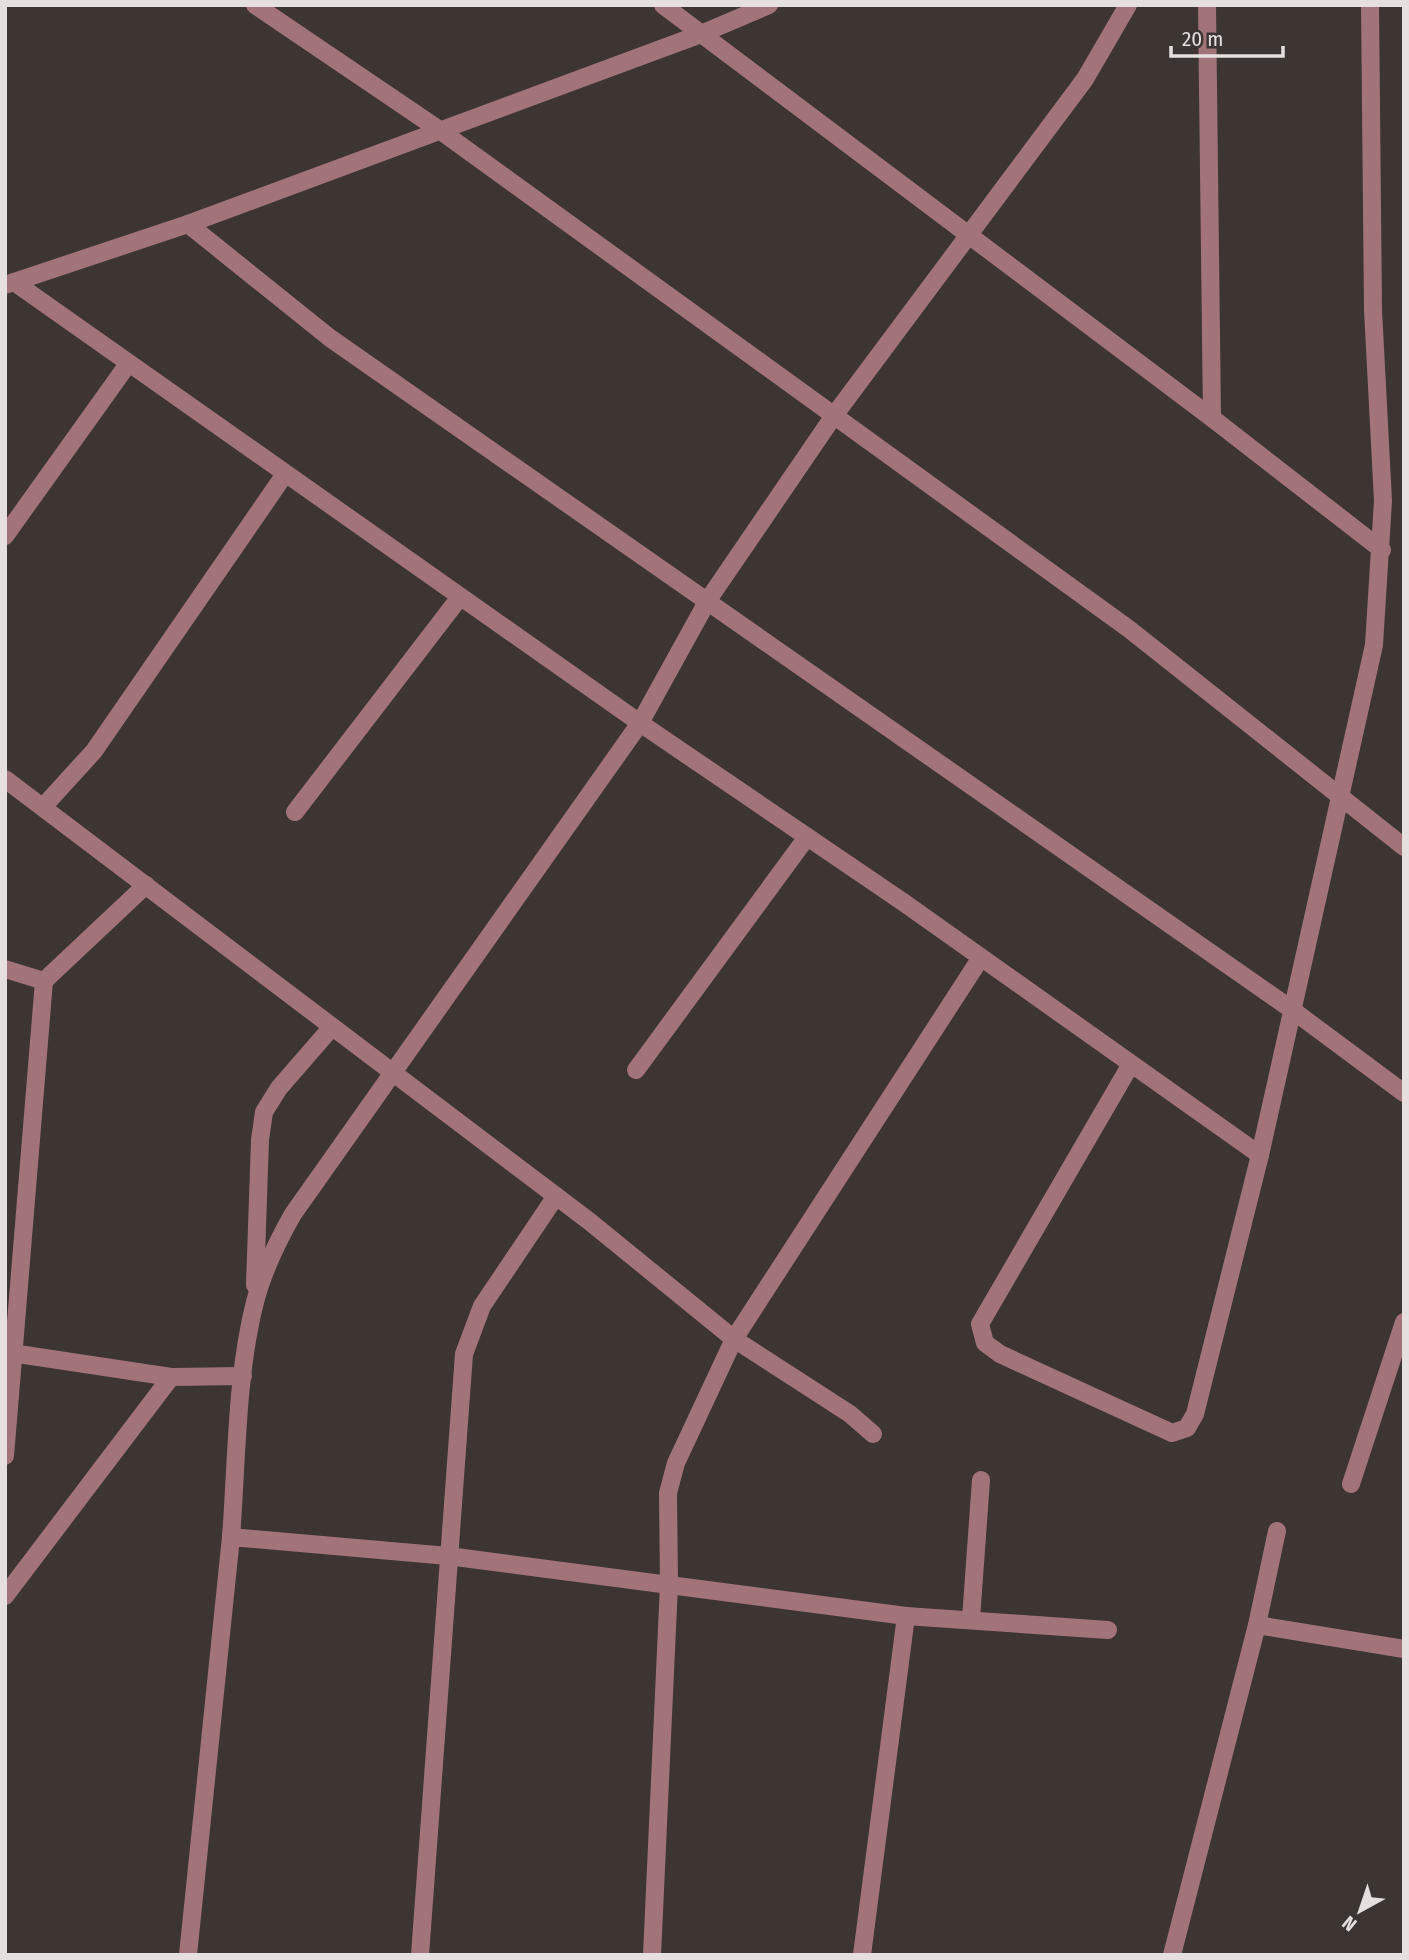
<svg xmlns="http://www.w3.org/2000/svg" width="1409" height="1960" font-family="'Fira Sans Condensed',sans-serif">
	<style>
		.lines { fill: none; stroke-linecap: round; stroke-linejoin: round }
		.minor { stroke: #a2747a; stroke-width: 18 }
	</style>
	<rect width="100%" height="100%" fill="#3c3532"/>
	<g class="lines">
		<g class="minor">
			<path d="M 255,5 L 438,129 L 1129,629 L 1404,847"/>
			<path d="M 663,5 L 1212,418 L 1382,550"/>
			<path d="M 1207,5 L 1212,418"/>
			<path d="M 188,224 L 701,34 L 769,5"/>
			<path d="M 14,282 L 640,723 L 903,902 L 1260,1155"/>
			<path d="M 5,285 L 188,224 L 330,338 L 1291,1009 L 1404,1093"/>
			<path d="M 5,536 L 128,364"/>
			<path d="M 5,779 L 589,1221 L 734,1339 L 850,1414 L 873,1434"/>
			<path d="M 43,807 L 94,751 L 285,474"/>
			<path d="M 295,812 L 460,597"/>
			<path d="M 5,969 L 44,981 L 5,1456"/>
			<path d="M 44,981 L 146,885"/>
			<path d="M 1131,1064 L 980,1324 L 985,1343 L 1000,1354 L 1172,1433 L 1187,1428 L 1195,1414 L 1260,1155 L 1374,645 L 1383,501 L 1373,310 L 1370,5"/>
			<path d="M 636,1070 L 807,837"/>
			<path d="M 255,1285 L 260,1140 L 264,1112 L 279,1088 L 332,1027"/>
			<path d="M 5,1352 L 171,1377 L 243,1376"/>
			<path d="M 1351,1484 L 1404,1322"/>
			<path d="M 231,1537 C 237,1460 236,1377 255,1302 C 263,1271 277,1242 293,1214 L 640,723 L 708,600 L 833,417 L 1085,79 L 1128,5"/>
			<path d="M 5,1596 L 171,1377"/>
			<path d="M 971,1619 L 981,1480"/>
			<path d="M 1257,1625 L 1404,1649"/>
			<path d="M 188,1955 L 231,1537 L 448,1556 L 906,1616"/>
			<path d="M 420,1955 L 464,1354 L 482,1306 L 556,1196"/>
			<path d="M 652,1955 L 669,1585 L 668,1493 L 676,1463 L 734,1339 L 980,959"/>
			<path d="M 862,1955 L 906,1616 L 1108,1630"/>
			<path d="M 1172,1955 L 1257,1625 L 1277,1531"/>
		</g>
	</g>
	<rect width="1409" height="1960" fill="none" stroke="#e5e0de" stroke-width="14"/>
	<g transform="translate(1360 1911) rotate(220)" stroke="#3c3532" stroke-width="5" paint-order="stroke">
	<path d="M0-5L12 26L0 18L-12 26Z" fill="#e5e0de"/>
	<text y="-10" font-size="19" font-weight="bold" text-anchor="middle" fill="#e5e0de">N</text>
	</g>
	<path d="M1171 46v10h112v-10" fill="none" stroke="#e5e0de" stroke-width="3.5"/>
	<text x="1182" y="46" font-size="21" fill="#e5e0de" stroke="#3c3532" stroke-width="5" paint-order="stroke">20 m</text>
</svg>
